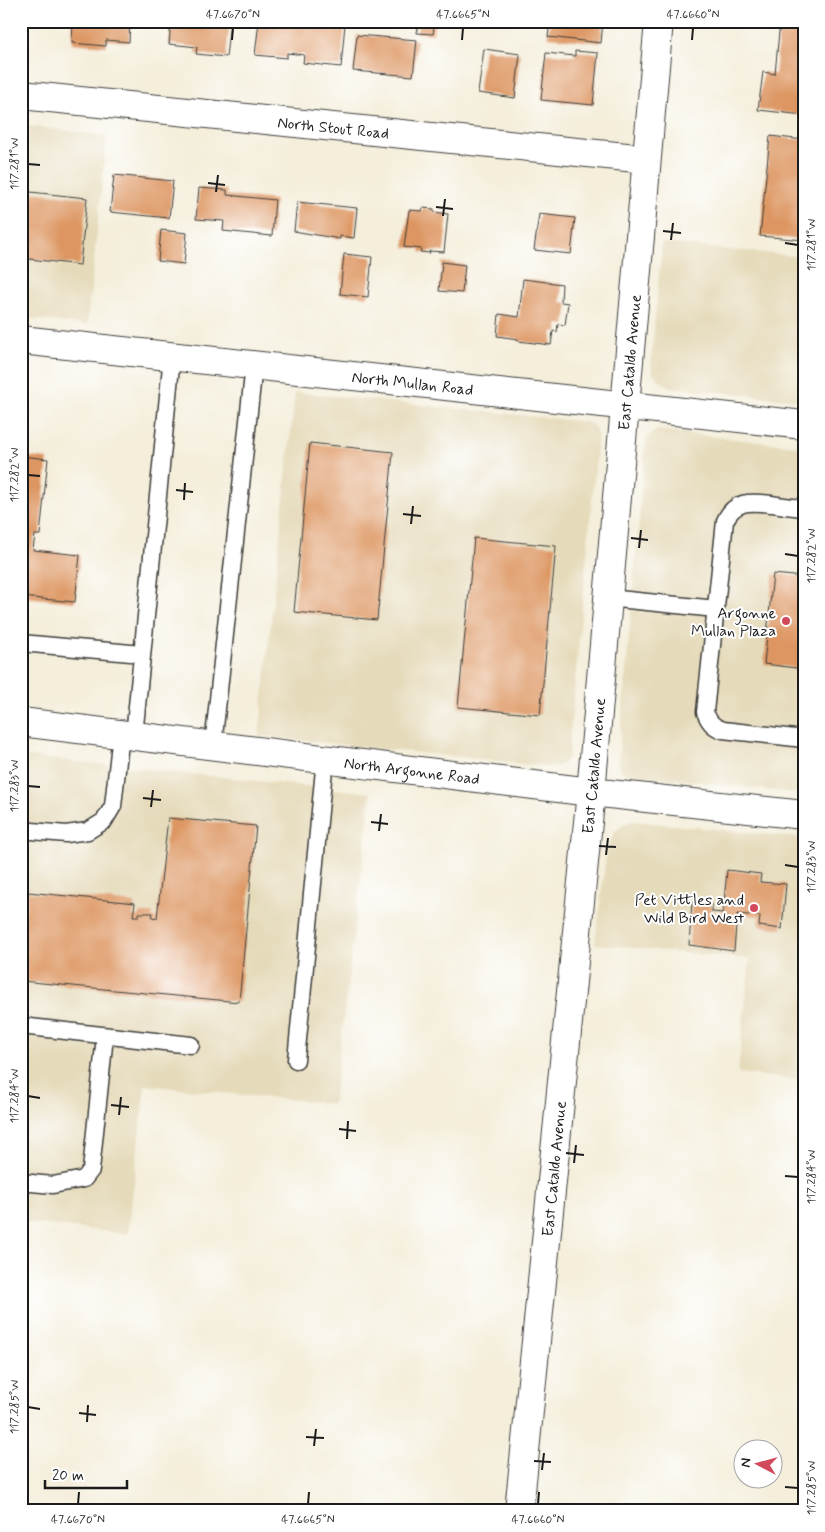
<svg xmlns="http://www.w3.org/2000/svg" width="825" height="1532" font-family="Mynerve,sans-serif">
	<style>
		.built { fill: #e5daba }
		.building { fill: #dd9662 }
		.lines { fill: none; stroke-linecap: round; stroke-linejoin: round }
		.service-casing { stroke: #3c3c39; stroke-width: 19 }
		.minor-casing { stroke: #3c3c39; stroke-width: 30 }
		.primary-casing { stroke: #3c3c39; stroke-width: 30 }
		.service { stroke: #fff; stroke-width: 16 }
		.minor { stroke: #fff; stroke-width: 28 }
		.primary { stroke: #fff; stroke-width: 28 }
		.ticks { fill: none; stroke: #1c1c1c; stroke-width: 2 }
		.poi-dot { fill: #d1495b; stroke: #fff; stroke-width: 2 }
		.labels { text-anchor: middle; stroke-width: 4; stroke-linejoin: round; paint-order: stroke }
		.street-label { font-size: 16px; fill: #1c1c1c; stroke: #fff }
		.poi-label { font-size: 16px; fill: #1c1c1c; stroke: #fff; text-anchor: end }
		.neatline { fill: none; stroke: #1c1c1c; stroke-width: 2 }
		.ticks-label { font-size: 12px; text-anchor: middle; fill: #1c1c1c }
	</style>
	<rect width="100%" height="100%" fill="#fff"/>
	<filter id="ink" filterUnits="userSpaceOnUse"><feTurbulence type="fractalNoise" baseFrequency=".02" numOctaves="2"/><feDisplacementMap in="SourceGraphic" scale="10" xChannelSelector="R" yChannelSelector="G"/><feConvolveMatrix kernelMatrix="1 2 1 2 8 2 1 2 1" color-interpolation-filters="sRGB"/></filter>
	<filter id="wash" filterUnits="userSpaceOnUse"><feTurbulence type="fractalNoise" baseFrequency=".0096" numOctaves="4" result="noise"/><feDisplacementMap in="SourceGraphic" scale="20" xChannelSelector="R" yChannelSelector="G"/><feGaussianBlur stdDeviation="1.12" result="paint"/><feColorMatrix in="noise" values="0 0 0 0 0 0 0 0 0 0 0 0 0 0 0 0 0 1.4 0 .05"/><feComposite in="paint" operator="in"/></filter>
	<g filter="url(#wash)">
		<rect width="100%" height="100%" fill="#f4eedb"/>
		<g class="built">
			<path d="M 21,125 L 107,136 L 87,325 L 21,318 Z"/>
			<path d="M 662,243 L 804,257 L 804,401 L 671,387 L 661,382 L 652,372 L 651,361 Z"/>
			<path d="M 295,392 L 586,422 L 594,426 L 598,436 L 568,757 L 563,764 L 554,767 L 259,736 Z"/>
			<path d="M 658,430 L 804,447 L 804,794 L 628,774 L 621,771 L 618,763 L 646,439 L 651,434 Z"/>
			<path d="M 21,756 L 371,793 L 333,1104 L 145,1085 L 128,1234 L 21,1222 Z"/>
			<path d="M 633,821 L 804,838 L 804,1081 L 738,1073 L 750,959 L 595,944 L 607,849 L 615,831 L 623,825 Z"/>
		</g>
		<g id="blocks">
			<g class="building">
				<path d="M 21,21 L 26,21 L 24,39 L 21,39 Z"/>
				<path d="M 73,21 L 130,21 L 129,42 L 106,40 L 106,46 L 72,43 Z"/>
				<path d="M 171,21 L 230,21 L 226,57 L 196,54 L 197,47 L 169,44 Z"/>
				<path d="M 259,21 L 308,25 L 309,21 L 345,24 L 341,67 L 303,63 L 304,55 L 287,53 L 287,58 L 255,55 Z"/>
				<path d="M 418,21 L 435,21 L 433,34 L 417,33 Z"/>
				<path d="M 550,21 L 603,21 L 601,43 L 548,37 Z"/>
				<path d="M 780,21 L 804,21 L 804,115 L 758,110 L 763,72 L 775,74 Z"/>
				<path d="M 357,35 L 417,40 L 413,76 L 353,71 Z"/>
				<path d="M 484,49 L 520,54 L 515,98 L 478,93 Z"/>
				<path d="M 575,51 L 598,53 L 593,105 L 541,100 L 546,53 L 575,56 Z"/>
				<path d="M 770,136 L 804,140 L 804,240 L 760,236 Z"/>
				<path d="M 114,175 L 173,181 L 169,218 L 110,212 Z"/>
				<path d="M 199,188 L 227,190 L 227,195 L 275,200 L 272,236 L 223,231 L 224,221 L 196,219 Z"/>
				<path d="M 21,191 L 87,198 L 80,265 L 21,258 Z"/>
				<path d="M 297,202 L 357,208 L 354,238 L 340,236 L 340,239 L 294,231 Z"/>
				<path d="M 423,208 L 434,209 L 434,212 L 448,214 L 444,252 L 429,251 L 430,253 L 420,252 L 421,249 L 404,247 L 409,210 L 422,211 Z"/>
				<path d="M 539,214 L 575,218 L 571,254 L 534,250 Z"/>
				<path d="M 161,230 L 187,233 L 184,264 L 158,261 Z"/>
				<path d="M 344,254 L 372,257 L 368,297 L 340,294 Z"/>
				<path d="M 442,262 L 465,265 L 462,293 L 439,291 Z"/>
				<path d="M 523,279 L 562,284 L 561,302 L 568,303 L 565,325 L 558,324 L 557,332 L 553,331 L 551,345 L 518,341 L 518,339 L 497,336 L 499,314 L 519,317 Z"/>
				<path d="M 310,443 L 393,452 L 377,620 L 294,612 Z"/>
				<path d="M 21,456 L 48,459 L 40,535 L 35,535 L 33,550 L 80,555 L 75,602 L 21,597 Z"/>
				<path d="M 474,538 L 556,546 L 540,715 L 458,707 Z"/>
				<path d="M 773,574 L 804,577 L 804,669 L 764,664 Z"/>
				<path d="M 168,818 L 256,826 L 239,1002 L 21,981 L 23,937 L 21,937 L 21,922 L 24,923 L 28,892 L 135,903 L 133,916 L 139,916 L 139,913 L 153,913 L 152,917 L 157,918 Z"/>
				<path d="M 727,870 L 761,874 L 760,882 L 786,884 L 782,929 L 759,926 L 760,916 L 737,914 L 734,951 L 689,945 L 692,902 L 712,905 L 712,912 L 723,913 Z"/>
			</g>
		</g>
	</g>
	<g filter="url(#ink)">
		<use href="#blocks" fill-opacity="0" stroke="#3c3c39" stroke-width="1"/>
		<g class="lines">
			<g class="service-casing">
				<g id="service">
					<path d="M 804,508 C 793,507 783,506 772,504 C 752,502 735,499 725,521 L 705,712 C 709,722 713,727 723,730 L 804,739"/>
					<path d="M 608,598 L 716,609"/>
					<path d="M 21,643 L 142,654"/>
					<path d="M 134,736 L 172,356"/>
					<path d="M 213,746 L 254,365"/>
					<path d="M 21,830 L 66,834 L 88,831 L 104,821 L 113,806 L 121,734"/>
					<path d="M 21,1026 L 191,1045"/>
					<path d="M 296,1060 L 325,759"/>
					<path d="M 21,1182 L 53,1185 L 84,1179 L 91,1170 L 105,1036"/>
				</g>
			</g>
			<g class="minor-casing">
				<g id="minor">
					<path id="s1" d="M 21,95 L 646,159"/>
					<path id="s2" d="M 519,1511 L 591,792 L 659,21"/>
				</g>
			</g>
			<g class="primary-casing">
				<g id="primary">
					<path id="s3" d="M 21,340 L 804,425"/>
					<path id="s4" d="M 21,722 L 591,792 L 804,815"/>
				</g>
			</g>
			<use href="#service" class="service"/>
			<use href="#minor" class="minor"/>
			<use href="#primary" class="primary"/>
		</g>
	</g>
	<path class="ticks" d="M 232,40 L 233,28M 462,40 L 463,28M 692,40 L 693,28M 28,164 L 40,165M 208,183 L 225,185M 216,192 L 218,175M 436,207 L 453,209M 443,216 L 445,199M 663,231 L 681,233M 671,240 L 673,223M 785,243 L 798,245M 28,475 L 40,476M 176,490 L 193,492M 184,500 L 185,483M 403,514 L 421,516M 411,524 L 413,506M 631,538 L 648,540M 639,548 L 641,530M 785,554 L 798,556M 28,786 L 40,787M 143,798 L 161,800M 151,807 L 153,790M 371,822 L 388,824M 379,831 L 381,814M 599,846 L 616,847M 606,855 L 608,838M 785,865 L 798,867M 28,1096 L 40,1098M 111,1105 L 129,1107M 119,1115 L 121,1097M 339,1129 L 356,1131M 347,1139 L 348,1121M 566,1153 L 584,1155M 574,1163 L 576,1145M 785,1176 L 798,1177M 28,1407 L 40,1409M 79,1413 L 96,1415M 87,1422 L 88,1405M 306,1437 L 324,1438M 314,1446 L 316,1429M 534,1461 L 551,1462M 542,1470 L 544,1453M 785,1487 L 798,1488M 78,1504 L 79,1492M 308,1504 L 309,1492M 538,1504 L 539,1492"/>
	<g class="poi-dot">
		<circle cx="786" cy="621" r="5"/>
		<circle cx="754" cy="908" r="5"/>
	</g>
	<g class="labels">
		<g class="street-label">
			<text dy="6" stroke="none"><textPath href="#s1" startOffset="314">North Stout Road</textPath></text>
			<text dy="6" stroke="none"><textPath href="#s2" startOffset="1154">East Cataldo Avenue</textPath></text>
			<text dy="6" stroke="none"><textPath href="#s3" startOffset="394">North Mullan Road</textPath></text>
			<text dy="6" stroke="none"><textPath href="#s2" startOffset="749">East Cataldo Avenue</textPath></text>
			<text dy="6" stroke="none"><textPath href="#s4" startOffset="394">North Argonne Road</textPath></text>
			<text dy="6" stroke="none"><textPath href="#s2" startOffset="344">East Cataldo Avenue</textPath></text>
		</g>
		<g class="poi-label">
			<text x="776" y="618">Argonne<tspan x="776" dy="18">Mullan Plaza</tspan></text>
			<text x="744" y="905">Pet Vittles and<tspan x="744" dy="18">Wild Bird West</tspan></text>
		</g>
	</g>
	<rect width="825" height="1532" fill="none" stroke="#fff" stroke-width="55"/>
	<g transform="translate(758 1464) rotate(276)"><circle r="24" fill="#ffffff" stroke="#a4a4a4"/>
	<path d="M0-4L9 19L0 12L-9 19Z" fill="#d1495b"/>
	<text y="-8" font-size="14" font-weight="bold" text-anchor="middle" fill="#1c1c1c">N</text>
	</g>
	<path d="M45 1480v8h82v-8" fill="none" stroke="#1c1c1c" stroke-width="2.5"/>
	<text x="52" y="1480" font-size="15" fill="#1c1c1c" stroke="#ffffff" stroke-width="4" paint-order="stroke">20 m</text>
	<rect x="28" y="28" width="770" height="1476" class="neatline"/>
	<g class="ticks-label">
		<text x="233" y="18">47.6670°N</text>
		<text x="463" y="18">47.6665°N</text>
		<text x="693" y="18">47.6660°N</text>
		<text transform="translate(14 164) rotate(-90)" y="4">117.281°W</text>
		<text transform="translate(811 245) rotate(-90)" y="4">117.281°W</text>
		<text transform="translate(14 475) rotate(-90)" y="4">117.282°W</text>
		<text transform="translate(811 556) rotate(-90)" y="4">117.282°W</text>
		<text transform="translate(14 786) rotate(-90)" y="4">117.283°W</text>
		<text transform="translate(811 867) rotate(-90)" y="4">117.283°W</text>
		<text transform="translate(14 1096) rotate(-90)" y="4">117.284°W</text>
		<text transform="translate(811 1177) rotate(-90)" y="4">117.284°W</text>
		<text transform="translate(14 1407) rotate(-90)" y="4">117.285°W</text>
		<text transform="translate(811 1488) rotate(-90)" y="4">117.285°W</text>
		<text x="78" y="1523">47.6670°N</text>
		<text x="308" y="1523">47.6665°N</text>
		<text x="538" y="1523">47.6660°N</text>
	</g>
</svg>
